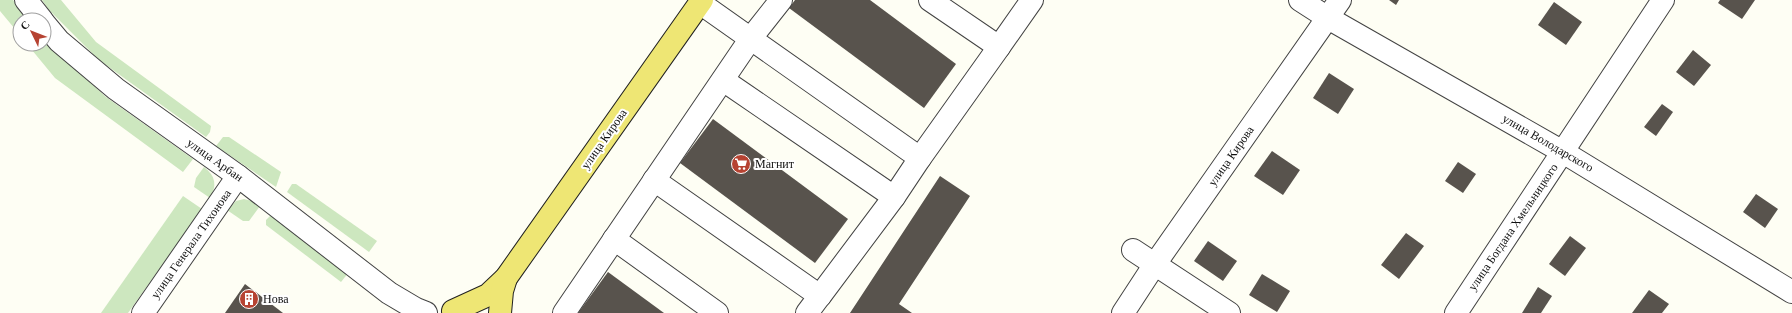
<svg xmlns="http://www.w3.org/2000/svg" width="1792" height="313" font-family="Georgia,serif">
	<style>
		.green { fill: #cde7bf }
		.building { fill: #58534d }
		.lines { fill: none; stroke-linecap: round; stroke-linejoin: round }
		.minor-casing { stroke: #434343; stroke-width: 24 }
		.major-casing { stroke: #212121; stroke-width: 24 }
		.minor { stroke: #fff; stroke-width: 22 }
		.major { stroke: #eee674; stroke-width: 22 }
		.labels { text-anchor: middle; stroke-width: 4; stroke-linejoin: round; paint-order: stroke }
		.street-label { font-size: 12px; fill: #101010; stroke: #fff }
		.poi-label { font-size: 12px; fill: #101010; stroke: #fff; text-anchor: start }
	</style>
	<rect width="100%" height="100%" fill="#fefef4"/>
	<g class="green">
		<path d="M 0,0 L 13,0 L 29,20 L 20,20 L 20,35 L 0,11 Z"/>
		<path d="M 42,0 L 61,0 L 96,42 L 211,126 L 210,132 L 206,137 L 99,60 L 49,10 Z"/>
		<path d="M 44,40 L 106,97 L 193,159 L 183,172 L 55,78 L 27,44 L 44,44 Z"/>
		<path d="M 223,137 L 229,137 L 281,172 L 276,187 L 216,146 Z"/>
		<path d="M 204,167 C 216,176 217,186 210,198 L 194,187 L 196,178 Z"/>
		<path d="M 292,184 L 296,184 L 377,241 L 369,252 L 287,192 Z"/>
		<path d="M 183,196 L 202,209 L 128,313 L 101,313 Z"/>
		<path d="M 244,199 L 252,201 L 260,206 L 249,221 L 243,221 L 227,210 L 236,201 Z"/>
		<path d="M 271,215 L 349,272 L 341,282 L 266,225 L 266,220 Z"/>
	</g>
	<g class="building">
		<path d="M 795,0 L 870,0 L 956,64 L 924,108 L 789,8 Z"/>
		<path d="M 1389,0 L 1399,0 L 1396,5 Z"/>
		<path d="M 1720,0 L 1755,0 L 1742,19 L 1718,3 Z"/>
		<path d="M 1554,2 L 1582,22 L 1566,45 L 1538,25 Z"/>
		<path d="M 1693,50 L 1711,65 L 1694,86 L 1676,72 Z"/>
		<path d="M 1329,73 L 1354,89 L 1338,114 L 1313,98 Z"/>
		<path d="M 1662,104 L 1673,112 L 1656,136 L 1644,127 Z"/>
		<path d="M 713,119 L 848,219 L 815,263 L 680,163 Z"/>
		<path d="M 1272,151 L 1300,170 L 1283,195 L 1254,176 Z"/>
		<path d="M 1458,162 L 1476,174 L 1463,193 L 1445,181 Z"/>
		<path d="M 940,176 L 970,196 L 899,304 L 912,313 L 850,313 Z"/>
		<path d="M 1756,194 L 1778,209 L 1765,228 L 1743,212 Z"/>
		<path d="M 1406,233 L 1424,246 L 1399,279 L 1381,265 Z"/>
		<path d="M 1570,236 L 1586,248 L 1565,276 L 1549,264 Z"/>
		<path d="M 1208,241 L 1237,261 L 1223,281 L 1194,261 Z"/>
		<path d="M 608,272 L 664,313 L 578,313 Z"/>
		<path d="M 1262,274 L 1290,291 L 1277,312 L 1249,295 Z"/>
		<path d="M 245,284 L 283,313 L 225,313 Z"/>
		<path d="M 1538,287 L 1552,296 L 1541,313 L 1522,313 Z"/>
		<path d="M 1649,290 L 1669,304 L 1662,313 L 1632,313 Z"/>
	</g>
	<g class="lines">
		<g class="minor-casing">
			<g id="minor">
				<path d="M 26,0 L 42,20"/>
				<path d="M 930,0 L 999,47 L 1032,0"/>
				<path d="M 1300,0 L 1328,18 L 1563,152 L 1792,292"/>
				<path d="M 700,3 L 920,158 L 894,197 L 723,80"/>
				<path d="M 44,23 L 59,41 L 116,89 L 238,176 L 389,293 L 416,309 L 426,313"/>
				<path d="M 920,158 L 999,47"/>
				<path d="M 654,180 L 820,296"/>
				<path d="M 614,239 L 717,313"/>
				<path d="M 1133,250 L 1229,313"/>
				<path d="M 143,313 L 238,176"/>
				<path d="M 564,313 L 751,38 L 781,0"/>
				<path d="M 807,313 L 894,197 L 820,296"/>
				<path d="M 1123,313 L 1155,264 L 1340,0"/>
				<path d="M 1456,313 L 1663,0"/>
			</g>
		</g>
		<g class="major-casing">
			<g id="major">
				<path d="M 453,311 L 488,295 L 506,278 L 702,0"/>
				<path d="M 500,313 L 502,291 L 506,278"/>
			</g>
		</g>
		<use href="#minor" class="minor"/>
		<use href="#major" class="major"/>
	</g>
	<defs>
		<g id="supermarket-disc" transform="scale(1)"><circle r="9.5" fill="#b64332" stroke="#fff"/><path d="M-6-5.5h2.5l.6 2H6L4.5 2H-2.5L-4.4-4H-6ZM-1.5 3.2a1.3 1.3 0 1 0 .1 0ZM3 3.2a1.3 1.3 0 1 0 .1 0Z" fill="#fff"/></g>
		<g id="building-disc" transform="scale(1)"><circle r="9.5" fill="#b64332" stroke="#fff"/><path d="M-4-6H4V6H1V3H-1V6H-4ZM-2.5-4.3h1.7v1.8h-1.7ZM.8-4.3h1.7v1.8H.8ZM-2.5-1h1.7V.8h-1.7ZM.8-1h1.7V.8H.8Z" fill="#fff"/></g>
	</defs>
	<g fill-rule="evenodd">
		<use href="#supermarket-disc" x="741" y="164"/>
		<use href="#building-disc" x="249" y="299"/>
	</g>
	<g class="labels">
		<g class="street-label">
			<text transform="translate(604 139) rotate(-55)" y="4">улица Кирова</text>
			<text transform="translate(1548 143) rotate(30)" y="4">улица Володарского</text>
			<text transform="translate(1231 156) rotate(-55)" y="4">улица Кирова</text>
			<text transform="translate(215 160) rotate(35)" y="4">улица Арбан</text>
			<text transform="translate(1513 227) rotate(-56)" y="4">улица Богдана Хмельницкого</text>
			<text transform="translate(191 244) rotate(-55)" y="4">улица Генерала Тихонова</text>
		</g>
		<g class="poi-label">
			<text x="755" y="168">Магнит</text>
			<text x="263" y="303">Нова</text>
		</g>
	</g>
	<g transform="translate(32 32) rotate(313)"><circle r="19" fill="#ffffff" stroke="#9f9f9f"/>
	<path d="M0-3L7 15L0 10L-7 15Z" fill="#b64332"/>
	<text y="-6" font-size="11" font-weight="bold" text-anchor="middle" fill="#101010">С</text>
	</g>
</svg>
